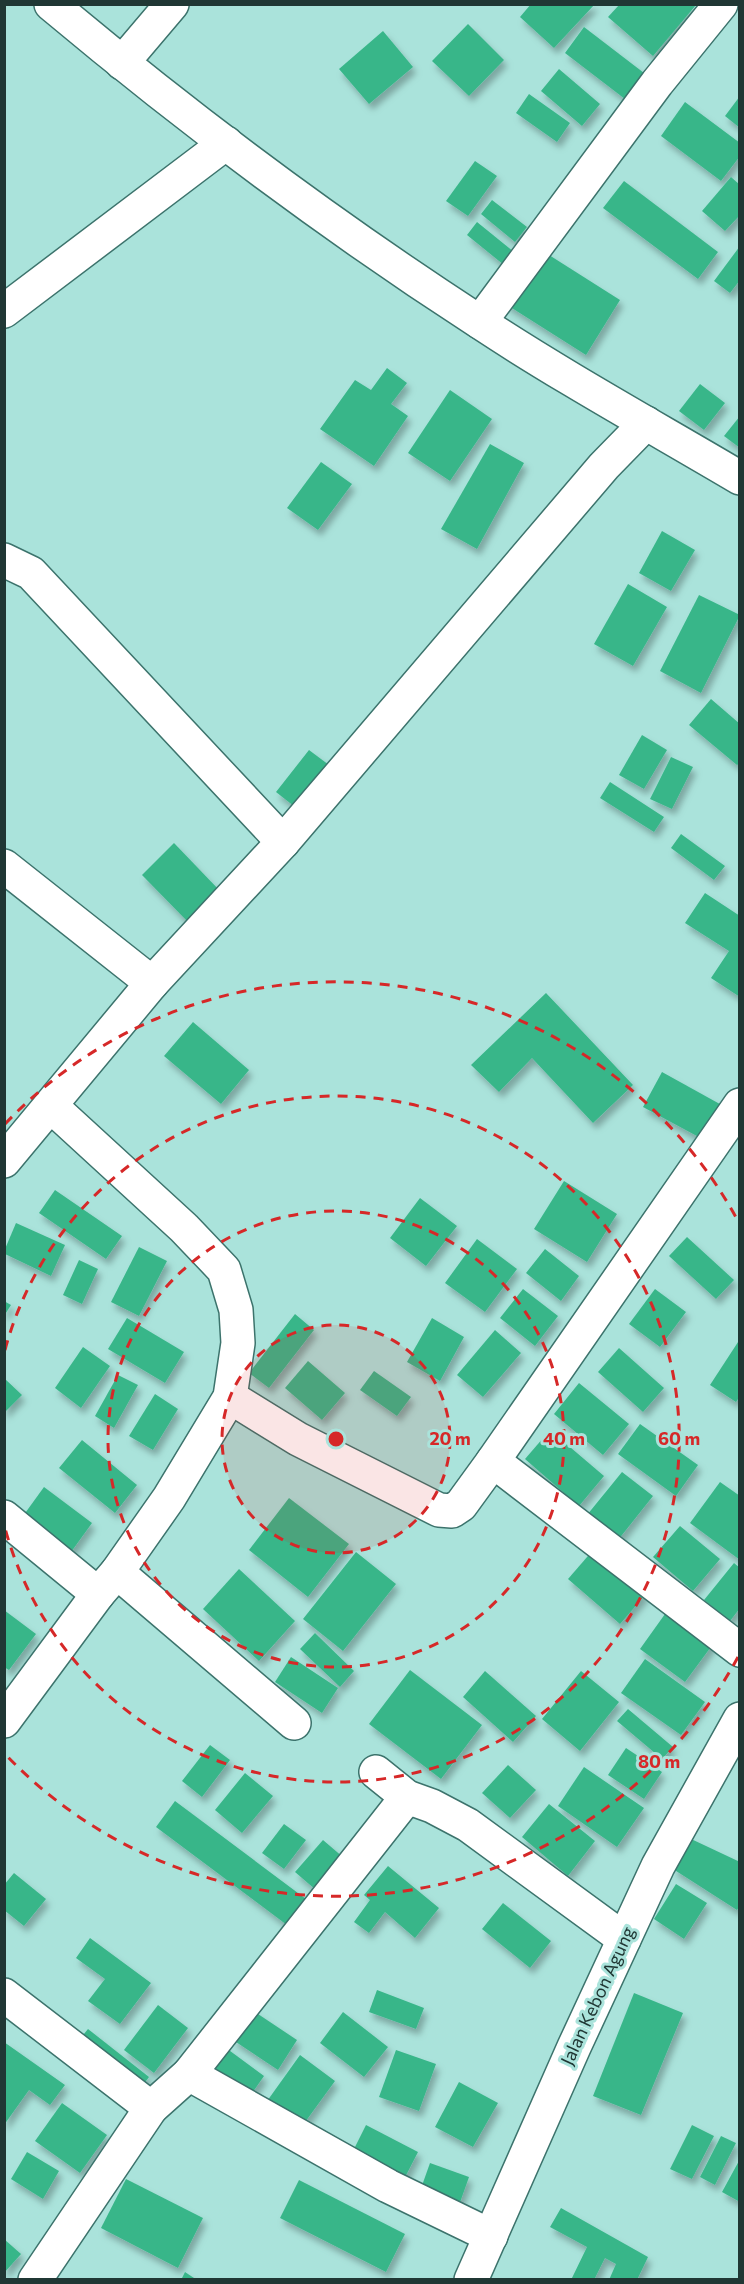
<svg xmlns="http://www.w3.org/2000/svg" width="744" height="2284" font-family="Commissioner,sans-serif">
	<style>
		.building { fill: #38b689; filter: url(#shadow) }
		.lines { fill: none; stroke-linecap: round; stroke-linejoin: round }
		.minor-casing { stroke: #3c736c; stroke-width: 36 }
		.major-casing { stroke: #3c736c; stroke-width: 36 }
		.minor { stroke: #fff; stroke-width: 33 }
		.major { stroke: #fff; stroke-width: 33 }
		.ring { fill: none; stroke: #d62828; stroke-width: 3; stroke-dasharray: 10 8 }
		.labels { text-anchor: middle; stroke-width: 6; stroke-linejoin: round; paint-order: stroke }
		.street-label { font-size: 18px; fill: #203734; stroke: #aae3db }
		.centre { fill: #d62828; stroke: #aae3db; stroke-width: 3 }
		.ring-label { font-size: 18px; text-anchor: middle; font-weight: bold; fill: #d62828; stroke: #aae3db; stroke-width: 6; stroke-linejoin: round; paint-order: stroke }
	</style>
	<defs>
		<filter id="shadow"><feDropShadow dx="3.5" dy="6" stdDeviation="3" flood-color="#0004"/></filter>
	</defs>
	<rect width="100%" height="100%" fill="#aae3db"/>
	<g class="building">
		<path d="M 531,4 L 595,4 L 554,48 L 520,17 Z"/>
		<path d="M 619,5 L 696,5 L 653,56 L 608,17 Z"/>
		<path d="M 468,24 L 504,60 L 469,96 L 432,61 Z"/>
		<path d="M 584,27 L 644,73 L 625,99 L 565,53 Z"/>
		<path d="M 383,31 L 413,67 L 369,104 L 339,69 Z"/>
		<path d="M 559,69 L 600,104 L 582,126 L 541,91 Z"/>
		<path d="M 529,94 L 570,123 L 557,142 L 516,113 Z"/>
		<path d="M 740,96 L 740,128 L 725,116 Z"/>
		<path d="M 685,102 L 740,143 L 740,156 L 721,181 L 661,136 Z"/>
		<path d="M 475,161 L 497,176 L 468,216 L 446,201 Z"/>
		<path d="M 731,177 L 740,185 L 740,215 L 725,231 L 702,211 Z"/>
		<path d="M 624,181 L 718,252 L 698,279 L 603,208 Z"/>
		<path d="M 492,200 L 527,227 L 515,242 L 481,214 Z"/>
		<path d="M 477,222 L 514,252 L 504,265 L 467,235 Z"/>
		<path d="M 740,246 L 740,280 L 730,293 L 714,281 Z"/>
		<path d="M 538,248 L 620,300 L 586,355 L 504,303 Z"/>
		<path d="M 387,368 L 407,383 L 391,404 L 408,416 L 374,466 L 320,429 L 355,380 L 371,390 Z"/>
		<path d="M 700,384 L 725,403 L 704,430 L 679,411 Z"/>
		<path d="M 450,390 L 492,419 L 450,481 L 408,453 Z"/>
		<path d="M 740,416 L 740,448 L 724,436 Z"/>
		<path d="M 490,444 L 524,463 L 477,549 L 441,529 Z"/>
		<path d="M 321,462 L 352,484 L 318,530 L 287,508 Z"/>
		<path d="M 662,531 L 695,550 L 671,591 L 639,573 Z"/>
		<path d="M 628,584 L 667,607 L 633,666 L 594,644 Z"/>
		<path d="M 699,595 L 740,615 L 701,693 L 660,671 Z"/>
		<path d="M 711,699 L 740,724 L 740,763 L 737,765 L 689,725 Z"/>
		<path d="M 642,735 L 667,750 L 644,789 L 619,775 Z"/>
		<path d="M 309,750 L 337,771 L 304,814 L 276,792 Z"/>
		<path d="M 671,757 L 693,767 L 672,809 L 650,799 Z"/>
		<path d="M 610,782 L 664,817 L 654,832 L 600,798 Z"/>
		<path d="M 681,834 L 725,866 L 714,880 L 671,848 Z"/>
		<path d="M 174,843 L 221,892 L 189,923 L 142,875 Z"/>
		<path d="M 705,893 L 740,916 L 740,997 L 711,978 L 729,951 L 685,923 Z"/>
		<path d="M 546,993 L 633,1085 L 593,1123 L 532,1058 L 499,1092 L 471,1065 Z"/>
		<path d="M 193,1022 L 249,1070 L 221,1104 L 164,1056 Z"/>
		<path d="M 662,1072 L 727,1108 L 708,1142 L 643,1107 Z"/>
		<path d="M 564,1181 L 617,1214 L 587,1262 L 534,1229 Z"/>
		<path d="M 55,1190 L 122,1236 L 106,1259 L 39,1213 Z"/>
		<path d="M 420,1198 L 457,1226 L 426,1266 L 390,1238 Z"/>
		<path d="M 16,1223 L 65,1245 L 51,1276 L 5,1254 L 5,1249 Z"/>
		<path d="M 687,1237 L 734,1280 L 716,1299 L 669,1256 Z"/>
		<path d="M 477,1239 L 517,1269 L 485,1312 L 445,1283 Z"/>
		<path d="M 139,1247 L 167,1261 L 139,1316 L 111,1302 Z"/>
		<path d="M 545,1249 L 579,1276 L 561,1301 L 526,1273 Z"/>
		<path d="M 79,1260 L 98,1269 L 82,1304 L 63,1295 Z"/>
		<path d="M 523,1289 L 558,1316 L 535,1346 L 500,1318 Z"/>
		<path d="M 655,1289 L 686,1312 L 660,1347 L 629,1324 Z"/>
		<path d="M 4,1301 L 11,1305 L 4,1316 Z"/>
		<path d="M 295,1314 L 314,1330 L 269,1388 L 249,1373 Z"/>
		<path d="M 127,1318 L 184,1352 L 165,1383 L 108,1349 Z"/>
		<path d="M 432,1318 L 464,1337 L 440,1381 L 407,1362 Z"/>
		<path d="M 495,1330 L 521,1353 L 483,1397 L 457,1375 Z"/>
		<path d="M 740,1339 L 740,1396 L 736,1402 L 710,1385 Z"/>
		<path d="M 83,1347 L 110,1366 L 81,1408 L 55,1388 Z"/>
		<path d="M 619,1348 L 664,1388 L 643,1412 L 598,1372 Z"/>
		<path d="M 308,1361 L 345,1393 L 322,1420 L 285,1388 Z"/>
		<path d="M 374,1371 L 411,1397 L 397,1416 L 360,1390 Z"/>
		<path d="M 118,1375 L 138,1385 L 114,1428 L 95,1416 Z"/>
		<path d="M 4,1378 L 22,1395 L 4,1413 Z"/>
		<path d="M 579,1383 L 629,1424 L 603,1455 L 554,1414 Z"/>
		<path d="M 155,1394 L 178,1409 L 153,1450 L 129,1436 Z"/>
		<path d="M 640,1424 L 698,1465 L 676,1496 L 618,1454 Z"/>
		<path d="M 550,1430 L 604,1476 L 579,1506 L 525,1459 Z"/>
		<path d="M 82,1440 L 137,1485 L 115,1513 L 59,1468 Z"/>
		<path d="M 622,1472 L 653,1496 L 618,1540 L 587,1515 Z"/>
		<path d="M 720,1482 L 740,1496 L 740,1560 L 690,1523 Z"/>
		<path d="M 44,1487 L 92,1523 L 71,1552 L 23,1516 Z"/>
		<path d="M 289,1498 L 349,1544 L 308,1597 L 249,1550 Z"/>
		<path d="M 680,1526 L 720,1559 L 693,1591 L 653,1557 Z"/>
		<path d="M 594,1549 L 646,1594 L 620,1624 L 568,1579 Z"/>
		<path d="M 356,1552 L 396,1584 L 343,1651 L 303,1619 Z"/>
		<path d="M 734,1563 L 740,1568 L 740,1608 L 730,1621 L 704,1600 Z"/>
		<path d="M 239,1569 L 295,1621 L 259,1661 L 203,1609 Z"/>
		<path d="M 670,1607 L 716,1640 L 685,1682 L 640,1649 Z"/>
		<path d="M 4,1610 L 36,1634 L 9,1670 L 4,1667 Z"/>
		<path d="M 315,1633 L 354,1671 L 340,1687 L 300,1649 Z"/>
		<path d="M 291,1657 L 338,1688 L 322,1713 L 275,1682 Z"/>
		<path d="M 645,1659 L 705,1702 L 681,1735 L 621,1693 Z"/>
		<path d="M 410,1670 L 482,1725 L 441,1779 L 369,1724 Z"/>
		<path d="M 485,1671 L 536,1716 L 513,1742 L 463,1697 Z"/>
		<path d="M 581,1671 L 619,1702 L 580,1751 L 542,1719 Z"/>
		<path d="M 628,1709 L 673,1747 L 662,1759 L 617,1721 Z"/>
		<path d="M 210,1745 L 230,1760 L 202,1797 L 182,1781 Z"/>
		<path d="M 626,1748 L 662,1772 L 644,1799 L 608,1775 Z"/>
		<path d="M 508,1765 L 536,1790 L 510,1818 L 482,1793 Z"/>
		<path d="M 584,1767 L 644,1808 L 617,1847 L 558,1806 Z"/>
		<path d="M 245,1773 L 273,1796 L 242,1833 L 215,1810 Z"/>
		<path d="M 175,1801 L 314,1905 L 295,1931 L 156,1827 Z"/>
		<path d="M 549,1804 L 595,1841 L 568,1876 L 522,1837 Z"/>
		<path d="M 284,1824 L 306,1840 L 284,1869 L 262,1853 Z"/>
		<path d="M 689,1838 L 740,1862 L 740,1905 L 737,1910 L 673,1869 Z"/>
		<path d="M 323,1840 L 351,1864 L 323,1896 L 295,1872 Z"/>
		<path d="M 388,1866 L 439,1908 L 415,1938 L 385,1912 L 369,1933 L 354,1922 L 370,1900 L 364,1895 Z"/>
		<path d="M 14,1873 L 46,1899 L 24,1926 L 4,1910 L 4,1885 Z"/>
		<path d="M 676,1884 L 707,1903 L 684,1939 L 654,1919 Z"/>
		<path d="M 503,1903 L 551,1941 L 530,1968 L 482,1929 Z"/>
		<path d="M 90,1938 L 151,1983 L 120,2024 L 88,2001 L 105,1979 L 76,1958 Z"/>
		<path d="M 377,1990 L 424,2008 L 416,2029 L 369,2012 Z"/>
		<path d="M 634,1993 L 683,2013 L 641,2115 L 593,2096 Z"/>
		<path d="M 158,2005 L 188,2028 L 154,2073 L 124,2050 Z"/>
		<path d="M 252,2010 L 297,2040 L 278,2070 L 233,2040 Z"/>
		<path d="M 343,2012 L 388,2047 L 364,2077 L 320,2043 Z"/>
		<path d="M 88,2029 L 149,2077 L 136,2094 L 75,2045 Z"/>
		<path d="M 4,2042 L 65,2085 L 50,2105 L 29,2090 L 4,2125 Z"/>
		<path d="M 222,2045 L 264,2076 L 250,2096 L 208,2066 Z"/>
		<path d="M 396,2050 L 436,2064 L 419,2111 L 379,2097 Z"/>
		<path d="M 300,2055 L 335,2081 L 300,2129 L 265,2104 Z"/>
		<path d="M 459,2082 L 498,2103 L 473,2147 L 435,2127 Z"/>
		<path d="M 62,2103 L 107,2135 L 80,2173 L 35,2141 Z"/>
		<path d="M 366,2125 L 418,2152 L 400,2187 L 348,2161 Z"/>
		<path d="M 692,2125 L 714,2136 L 692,2179 L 670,2169 Z"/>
		<path d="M 721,2136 L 736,2143 L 715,2185 L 700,2177 Z"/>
		<path d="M 27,2152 L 59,2171 L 43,2199 L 11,2179 Z"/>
		<path d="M 740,2159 L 740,2202 L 722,2192 Z"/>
		<path d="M 430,2163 L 469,2177 L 458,2208 L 419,2194 Z"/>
		<path d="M 126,2179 L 203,2218 L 178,2268 L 101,2228 Z"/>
		<path d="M 299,2180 L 405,2234 L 386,2272 L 280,2218 Z"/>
		<path d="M 561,2208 L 648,2257 L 637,2280 L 609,2280 L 616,2264 L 605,2258 L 594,2280 L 571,2280 L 587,2247 L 550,2227 Z"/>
		<path d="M 4,2239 L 21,2254 L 4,2273 Z"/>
		<path d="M 185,2272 L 197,2280 L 181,2280 Z"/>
	</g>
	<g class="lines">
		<g class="minor-casing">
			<g id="minor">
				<path d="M 51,4 C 187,118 330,225 478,321 C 563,377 652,426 740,478"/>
				<path d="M 122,63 L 172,4"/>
				<path d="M 4,311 L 226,143"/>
				<path d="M 480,322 L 657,83 L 721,4"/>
				<path d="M 4,560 L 31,573 L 283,842"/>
				<path d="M 4,866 L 152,983"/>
				<path d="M 4,1161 L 152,983 L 283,842 L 604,466 L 646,423"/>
				<path d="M 230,1397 L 298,1439 L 439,1510 L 452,1511 L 461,1505 L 493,1461 L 740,1105"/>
				<path d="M 493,1461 L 740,1650"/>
				<path d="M 4,1517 L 98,1594"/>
				<path d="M 117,1572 L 294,1723"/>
				<path d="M 4,1721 L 98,1594 L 117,1572 L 169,1498 L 230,1397 L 238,1343 L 236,1310 L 224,1270 L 184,1228 L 51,1106"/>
				<path d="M 376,1772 L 407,1797 L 432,1806 L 468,1825 L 624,1939"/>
				<path d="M 4,1995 L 151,2108 L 189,2074 L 388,2186 L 491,2236"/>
				<path d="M 189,2074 L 407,1797"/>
				<path d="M 35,2280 L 151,2108"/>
			</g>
		</g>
		<g class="major-casing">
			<path id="major" d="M 471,2280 L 574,2047 L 658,1866 L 740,1719"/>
		</g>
		<use href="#minor" class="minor"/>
		<use href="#major" class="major"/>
	</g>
	<circle cx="336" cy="1439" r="114" fill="#d62828" fill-opacity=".12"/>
	<g class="ring">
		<circle cx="336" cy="1439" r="114"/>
		<circle cx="336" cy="1439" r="228"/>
		<path d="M5 1350A343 343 0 1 1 5 1528"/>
		<path d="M738 1657A457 457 0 0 1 5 1754M5 1124A457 457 0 0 1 738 1221"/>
	</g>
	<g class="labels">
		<g class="street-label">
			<text transform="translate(598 1996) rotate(-65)" y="6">Jalan Kebon Agung</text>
		</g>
	</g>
	<circle cx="336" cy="1439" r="9" class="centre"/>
	<g class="ring-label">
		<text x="450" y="1445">20 m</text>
		<text x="564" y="1445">40 m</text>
		<text x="679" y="1445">60 m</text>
		<text x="659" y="1768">80 m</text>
	</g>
	<rect width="744" height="2284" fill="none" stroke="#203734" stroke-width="12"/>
</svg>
